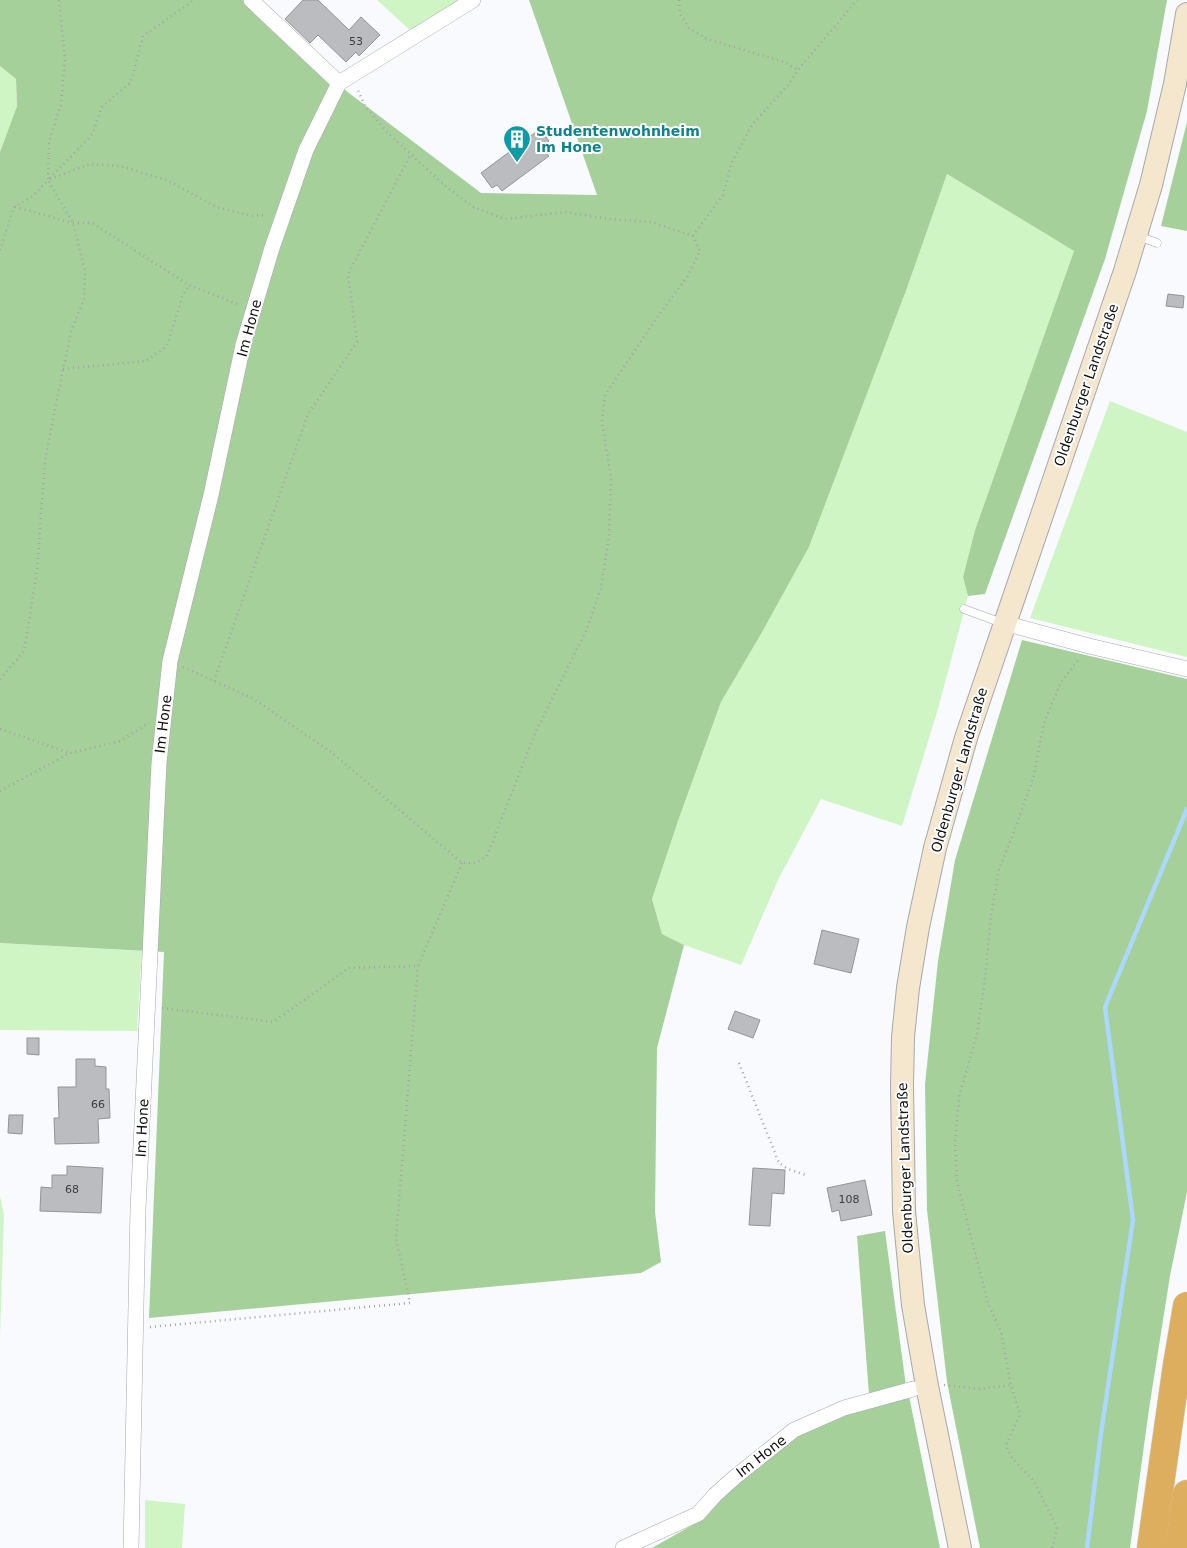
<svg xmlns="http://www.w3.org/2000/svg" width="1187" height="1548" font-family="'DejaVu Sans',sans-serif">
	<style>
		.green { fill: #d0f5c4 }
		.forest { fill: #a6d09a }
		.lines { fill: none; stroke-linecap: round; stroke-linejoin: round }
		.stream { stroke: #abd8fc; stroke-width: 4.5 }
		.building { fill: #bbbcc0; stroke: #949498 }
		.lane-casing { stroke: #a7a8ac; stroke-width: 9 }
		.street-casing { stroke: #a7a8ac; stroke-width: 16 }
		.secondary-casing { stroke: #a7a8ac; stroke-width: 24 }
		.highway-casing { stroke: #d4d4d4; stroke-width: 29 }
		.path { stroke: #a4a4a7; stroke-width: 2.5; stroke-dasharray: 1 4; stroke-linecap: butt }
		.lane { stroke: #fff; stroke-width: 8 }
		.street { stroke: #fff; stroke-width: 15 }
		.secondary { stroke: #f5e7ce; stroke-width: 22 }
		.highway { stroke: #ddae5d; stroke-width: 28 }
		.labels { text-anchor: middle; stroke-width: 4; stroke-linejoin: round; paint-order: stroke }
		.number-label { font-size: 11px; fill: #3c3c3e }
		.culture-label { font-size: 14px; font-weight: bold; fill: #0d838f; stroke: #fff; text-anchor: start }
		.street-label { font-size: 14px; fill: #111112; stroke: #fff }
	</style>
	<rect width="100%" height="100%" fill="#f9fafe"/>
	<g class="green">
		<path d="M 377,0 L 460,0 L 410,30 Z"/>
		<path d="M 0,66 L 16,79 L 17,106 L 0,152 Z"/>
		<path d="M 947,174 L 1074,251 L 975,530 L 963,577 L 968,596 L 938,709 L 902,826 L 821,799 L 778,880 L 741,965 L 684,945 L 662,934 L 652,899 L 678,821 L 721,702 L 761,634 L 809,547 L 907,288 Z"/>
		<path d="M 1110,401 L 1187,432 L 1187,657 L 1030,618 Z"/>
		<path d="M 0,943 L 142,951 L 137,1031 L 0,1030 Z"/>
		<path d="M 0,1196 L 4,1215 L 0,1337 Z"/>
		<path d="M 145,1500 L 185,1504 L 182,1548 L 145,1548 Z"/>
	</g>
	<g class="forest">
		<path d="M 0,0 L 250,0 L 341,87 L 481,193 L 597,195 L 529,0 L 1167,0 L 1147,111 L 1105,259 L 985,594 L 968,596 L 963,577 L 975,530 L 1074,251 L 947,174 L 907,288 L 809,547 L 761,634 L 721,702 L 678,821 L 652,899 L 662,934 L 684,945 L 657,1048 L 655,1212 L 661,1262 L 641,1273 L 149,1318 L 164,952 L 0,943 L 0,152 L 17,106 L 16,79 L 0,66 Z"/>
		<path d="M 1187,122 L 1187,231 L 1161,226 Z"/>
		<path d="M 1022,640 L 1187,679 L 1187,1192 L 1170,1276 L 1149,1409 L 1130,1548 L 980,1548 L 947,1382 L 927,1210 L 925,1084 L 938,961 L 955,860 Z"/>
		<path d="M 885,1231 L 906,1386 L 869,1395 L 857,1236 Z"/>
		<path d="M 909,1396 L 940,1548 L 652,1548 L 703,1519 L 739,1481 L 796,1434 L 844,1412 Z"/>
	</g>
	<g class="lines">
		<path class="stream" d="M 1087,1548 L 1101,1433 L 1133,1220 L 1105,1007 L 1187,809"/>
	</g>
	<g class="building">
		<path d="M 303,0 L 318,0 L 349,30 L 361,17 L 380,35 L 359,56 L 356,52 L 346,62 L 318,35 L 310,43 L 285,19 Z"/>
		<path d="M 540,129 L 549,141 L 542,147 L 549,156 L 502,191 L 497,185 L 492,188 L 481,173 Z"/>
		<path d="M 1168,294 L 1184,296 L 1183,308 L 1166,306 Z"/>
		<path d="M 822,930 L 859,939 L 851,973 L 814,964 Z"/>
		<path d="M 735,1011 L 760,1020 L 753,1038 L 728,1029 Z"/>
		<path d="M 27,1038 L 39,1038 L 39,1055 L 27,1054 Z"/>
		<path d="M 76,1059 L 95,1059 L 95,1066 L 106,1067 L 106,1089 L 109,1089 L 110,1118 L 98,1119 L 99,1143 L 55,1144 L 54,1118 L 59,1118 L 58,1087 L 76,1087 Z"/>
		<path d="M 9,1115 L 23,1115 L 22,1134 L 8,1133 Z"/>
		<path d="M 67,1166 L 103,1168 L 101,1213 L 40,1211 L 41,1187 L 52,1188 L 52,1175 L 67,1175 Z"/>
		<path d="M 753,1168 L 785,1170 L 784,1194 L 772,1193 L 770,1226 L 749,1225 Z"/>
		<path d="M 865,1180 L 872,1215 L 841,1221 L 839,1210 L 832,1212 L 827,1188 Z"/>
	</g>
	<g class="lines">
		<g class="lane-casing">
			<g id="lane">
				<path d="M 1138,236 L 1157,243"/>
				<path d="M 964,609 L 1002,623"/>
			</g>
		</g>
		<g class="street-casing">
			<g id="street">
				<path d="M 251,0 L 339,83"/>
				<path d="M 1004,623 L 1089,646 L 1187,669"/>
				<path d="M 131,1548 L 138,1209 L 159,763 L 170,661 L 211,495 L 243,345 L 272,248 L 306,150 L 339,83 L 473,0"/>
				<path d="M 623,1548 L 698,1514 L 715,1495 L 735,1477 L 794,1430 L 844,1408 L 913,1389"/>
			</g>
		</g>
		<g class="secondary-casing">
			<path id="secondary" d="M 960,1548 L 927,1386 L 913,1305 L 904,1211 L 902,1086 L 903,1037 L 908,988 L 918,927 L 935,848 L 966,738 L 1125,271 L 1151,185 L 1175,84 L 1187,14"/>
		</g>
		<g class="highway-casing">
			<g id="highway">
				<path d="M 1151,1548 L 1177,1365 L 1187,1306"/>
				<path d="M 1179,1548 L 1187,1494"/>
			</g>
		</g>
		<g class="path">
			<path d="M 679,0 L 680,14 L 689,28 L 707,39 L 784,62 L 798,70"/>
			<path d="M 50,179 L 90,164 L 120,166 L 167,180 L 216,207 L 252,216 L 267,215"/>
			<path d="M 15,207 L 73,223 L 92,223 L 189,285 L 240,305"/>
			<path d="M 693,236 L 723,195 L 732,162 L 752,125 L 789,84 L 798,70 L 857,0"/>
			<path d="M 0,250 L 14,207 L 33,196 L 48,180 L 49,142 L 61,104 L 65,60 L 59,0"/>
			<path d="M 63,369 L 146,361 L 167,346 L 182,297 L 189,285"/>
			<path d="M 183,667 L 254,699 L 331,752 L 462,863 L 475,863 L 487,856 L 536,731 L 587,629 L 601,588 L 609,536 L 611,478 L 602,421 L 605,395 L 656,319 L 687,277 L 700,251 L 693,236 L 651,222 L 609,219 L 565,212 L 505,219 L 473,207 L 444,185 L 388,133 L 365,106 L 357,88"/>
			<path d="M 0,679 L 24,651 L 37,570 L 45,460 L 63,369 L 72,328 L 84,300 L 85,271 L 73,223 L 48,180 L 91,136 L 102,107 L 131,82 L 143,36 L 194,0"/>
			<path d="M 214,681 L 308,414 L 357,342 L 348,274 L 411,154"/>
			<path d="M 0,729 L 70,753"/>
			<path d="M 0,791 L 70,753 L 120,741 L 149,723"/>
			<path d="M 162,1008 L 273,1022 L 349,968 L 418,966 L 462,863"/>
			<path d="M 739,1063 L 779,1163 L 788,1169 L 806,1175"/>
			<path d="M 150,1327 L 410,1303 L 396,1238 L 418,966"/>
			<path d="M 944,1385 L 978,1389 L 1011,1385"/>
			<path d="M 1052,1548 L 1057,1528 L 1034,1481 L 1012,1458 L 1006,1445 L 1020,1414 L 1011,1385 L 1001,1332 L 988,1303 L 957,1182 L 955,1143 L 959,1097 L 977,1034 L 985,979 L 991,916 L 999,869 L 1013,834 L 1033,779 L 1044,723 L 1061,682 L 1079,659"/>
		</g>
		<use href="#lane" class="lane"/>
		<use href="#street" class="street"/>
		<use href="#secondary" class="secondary"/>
		<use href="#highway" class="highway"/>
	</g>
	<defs>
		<g id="building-pin" transform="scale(1.4375)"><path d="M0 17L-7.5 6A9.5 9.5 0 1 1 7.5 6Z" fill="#0f9aa8" stroke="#fff"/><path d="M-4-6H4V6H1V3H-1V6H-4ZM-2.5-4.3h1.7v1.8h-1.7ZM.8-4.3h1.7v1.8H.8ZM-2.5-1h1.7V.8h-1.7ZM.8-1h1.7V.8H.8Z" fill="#fff"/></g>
	</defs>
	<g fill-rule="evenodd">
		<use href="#building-pin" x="517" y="139"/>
	</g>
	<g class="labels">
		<g class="number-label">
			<text x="356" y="45">53</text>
			<text x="98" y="1108">66</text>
			<text x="72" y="1193">68</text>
			<text x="849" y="1203">108</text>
		</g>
		<g class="culture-label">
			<text x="536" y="136">Studentenwohnheim<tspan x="536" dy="16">Im Hone</tspan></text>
		</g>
		<g class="street-label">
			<text transform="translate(249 328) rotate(-75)" y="5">Im Hone</text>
			<text transform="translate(1086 385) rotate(-71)" y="5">Oldenburger Landstraße</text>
			<text transform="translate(163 724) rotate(-83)" y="5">Im Hone</text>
			<text transform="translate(959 770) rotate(-74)" y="5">Oldenburger Landstraße</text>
			<text transform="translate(142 1128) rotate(-87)" y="5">Im Hone</text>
			<text transform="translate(905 1168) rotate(-92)" y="5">Oldenburger Landstraße</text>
			<text transform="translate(761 1456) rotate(-38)" y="5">Im Hone</text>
		</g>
	</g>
</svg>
